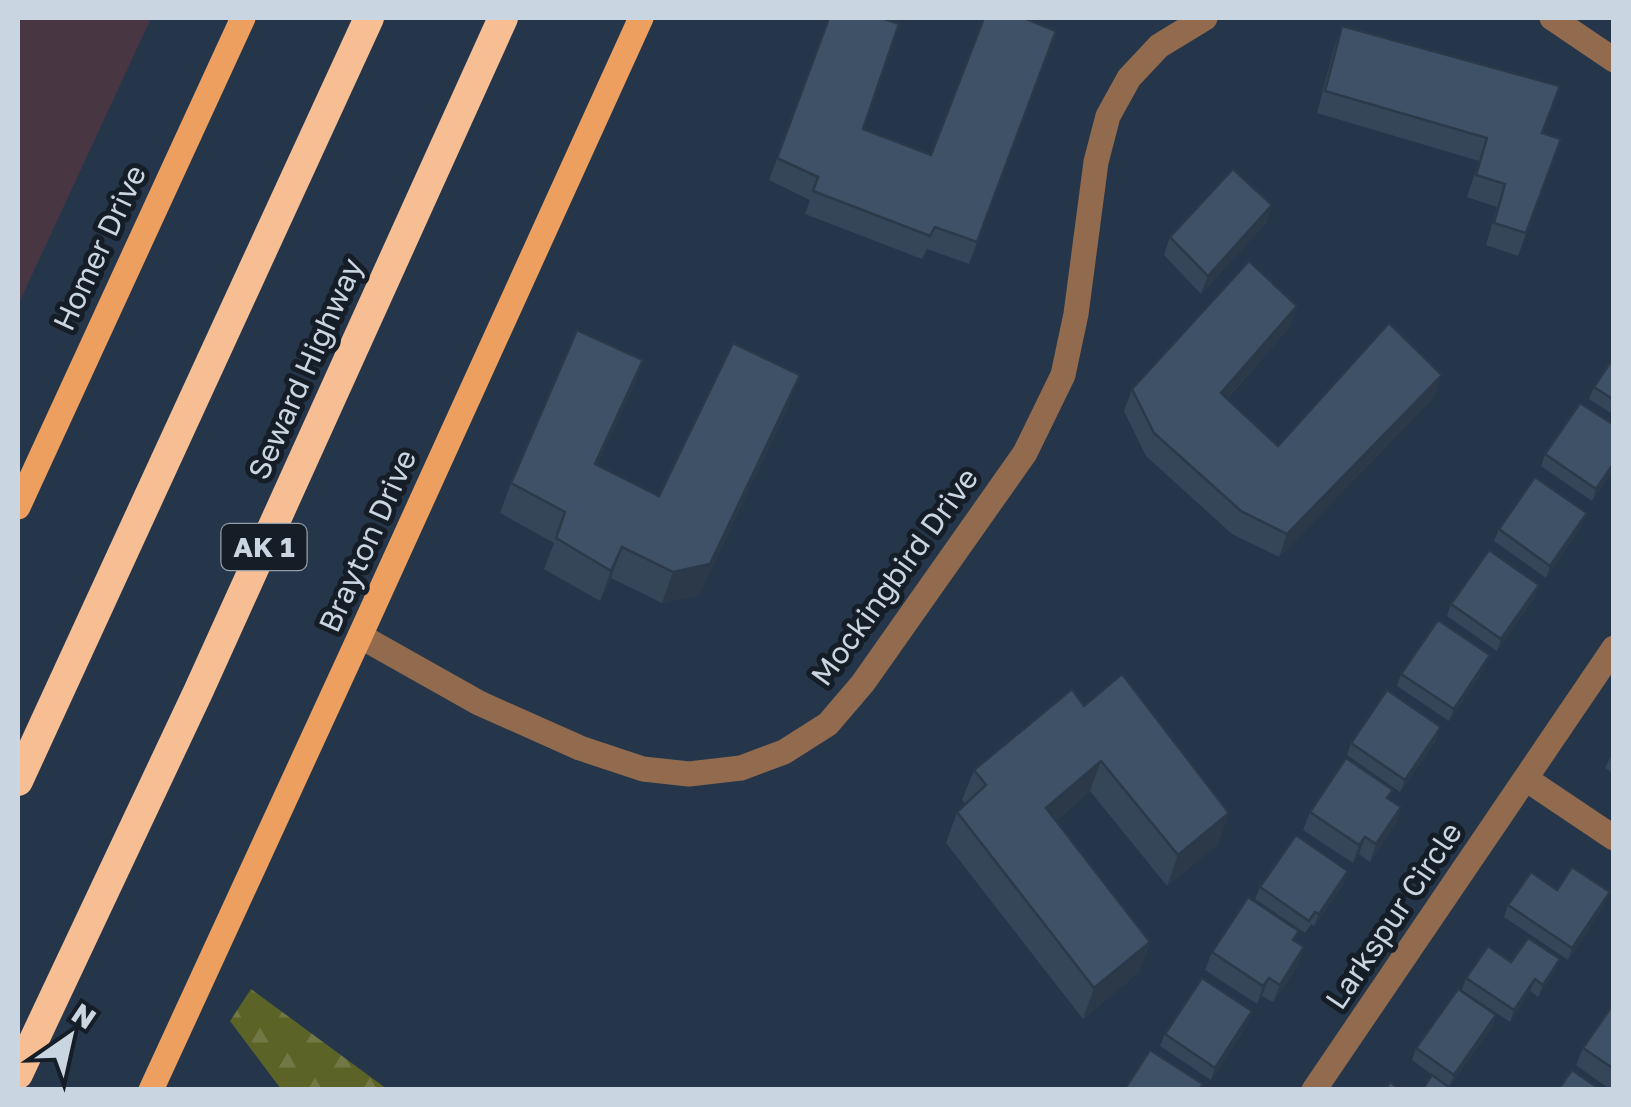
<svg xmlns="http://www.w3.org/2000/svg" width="1631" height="1107" font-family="'Golos Text',sans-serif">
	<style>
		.industrial { fill: #483742 }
		.forest { fill: url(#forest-firs) }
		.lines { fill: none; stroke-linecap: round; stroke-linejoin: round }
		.minor { stroke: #926b4e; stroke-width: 25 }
		.major { stroke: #ed9f60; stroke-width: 25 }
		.highway { stroke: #f7be94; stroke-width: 30 }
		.wall { fill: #354659 }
		.shaded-wall { fill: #2b3948 }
		.building { fill: #3e5167; stroke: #2b3948; stroke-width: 2.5 }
		.labels { text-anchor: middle; stroke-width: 10; stroke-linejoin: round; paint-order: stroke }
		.shield { fill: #151d27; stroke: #949eaa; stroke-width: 2.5 }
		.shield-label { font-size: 28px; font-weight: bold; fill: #cad5e2 }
		.street-label { font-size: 30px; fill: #cad5e2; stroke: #151d27 }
	</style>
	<defs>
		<pattern id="forest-firs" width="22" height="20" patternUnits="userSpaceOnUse" patternTransform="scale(2.5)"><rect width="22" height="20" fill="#5c6326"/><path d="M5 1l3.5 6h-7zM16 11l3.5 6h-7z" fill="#727845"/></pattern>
	</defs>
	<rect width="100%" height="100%" fill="#25364b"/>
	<path class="industrial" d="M 18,18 L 151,18 L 18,305 Z"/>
	<path class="forest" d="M 251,989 L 387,1089 L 281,1089 L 230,1021 Z"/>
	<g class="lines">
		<g class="minor">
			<path d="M 1552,18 L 1614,60"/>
			<path d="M 360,636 L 479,703 L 580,748 L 643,769 L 689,774 L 741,768 L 784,752 L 828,724 L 863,683 L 1025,453 L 1063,375 L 1076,314 L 1096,162 L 1108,116 L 1129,78 L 1159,46 L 1205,18"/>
			<path d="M 1526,779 L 1614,838"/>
			<path d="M 1314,1090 L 1614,648"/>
		</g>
		<g class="major">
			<path d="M 18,507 L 243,18"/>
			<path d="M 151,1090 L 360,636 L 641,18"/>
		</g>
		<g class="highway">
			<path d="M 18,781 L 369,18"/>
			<path d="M 18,1074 L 198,692 L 503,18"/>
		</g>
	</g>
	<g class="wall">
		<path d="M 829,18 L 863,129 L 931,155 L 1056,31 L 969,264 L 927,249 L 922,259 L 805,214 L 810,200 L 769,180 Z"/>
		<path d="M 1342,26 L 1542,133 L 1561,139 L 1518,256 L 1486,245 L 1497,207 L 1467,197 L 1479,161 L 1317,113 L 1334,48 Z"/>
		<path d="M 1272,205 L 1266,223 L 1201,294 L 1164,255 L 1170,237 Z"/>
		<path d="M 1297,306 L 1289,328 L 1227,399 L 1278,446 L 1434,397 L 1279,557 L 1232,534 L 1146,456 L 1124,411 L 1132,389 Z"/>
		<path d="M 1614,357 L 1614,415 L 1589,399 L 1594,387 Z"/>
		<path d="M 643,360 L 632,390 L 597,465 L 659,496 L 789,405 L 699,595 L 662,603 L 611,578 L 600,601 L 544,569 L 554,543 L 500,513 L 511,483 Z"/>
		<path d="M 1614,425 L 1614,469 L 1592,501 L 1541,466 L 1545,454 Z"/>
		<path d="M 1582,525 L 1546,578 L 1494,541 L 1499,529 Z"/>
		<path d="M 1535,597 L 1497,651 L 1447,616 L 1451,604 Z"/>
		<path d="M 1485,667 L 1449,721 L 1397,686 L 1401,674 Z"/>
		<path d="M 1084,706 L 1218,844 L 1167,886 L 1090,791 L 1056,821 L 1150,942 L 1139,972 L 1083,1019 L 946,843 L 957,812 L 966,804 L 962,800 L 974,770 Z"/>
		<path d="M 1437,739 L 1400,792 L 1347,755 L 1351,743 Z"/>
		<path d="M 1614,750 L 1614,774 L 1605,768 Z"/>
		<path d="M 1393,790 L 1389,799 L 1401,807 L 1395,825 L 1370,862 L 1359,854 L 1353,863 L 1303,830 L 1310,812 Z"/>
		<path d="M 1348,871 L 1344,883 L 1314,926 L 1311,924 L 1305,933 L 1255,899 L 1260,887 Z"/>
		<path d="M 1557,890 L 1605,904 L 1568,960 L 1504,917 L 1508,905 Z"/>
		<path d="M 1295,941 L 1298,965 L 1273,1002 L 1262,996 L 1257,1004 L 1205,970 L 1212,952 Z"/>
		<path d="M 1511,962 L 1555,971 L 1538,997 L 1530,991 L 1510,1022 L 1462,990 L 1466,978 Z"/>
		<path d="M 1614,1003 L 1614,1090 L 1611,1090 L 1576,1065 L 1583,1048 Z"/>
		<path d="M 1496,1015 L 1492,1027 L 1449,1087 L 1412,1060 L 1416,1048 Z"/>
		<path d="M 1248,1023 L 1211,1080 L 1160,1046 L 1165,1034 Z"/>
	</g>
	<g class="shaded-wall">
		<path d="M 1272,205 L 1266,223 L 1201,294 L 1208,276 Z"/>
		<path d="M 1297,306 L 1289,328 L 1212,415 L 1221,393 Z"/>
		<path d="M 643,360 L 632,390 L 584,494 L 595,464 Z"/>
		<path d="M 800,375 L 789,405 L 699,595 L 662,603 L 673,572 Z"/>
		<path d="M 1442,375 L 1434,397 L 1279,557 L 1287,534 Z"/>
		<path d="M 1614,463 L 1614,469 L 1592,501 L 1596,489 Z"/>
		<path d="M 1587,513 L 1582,525 L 1546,578 L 1550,566 Z"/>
		<path d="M 622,547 L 611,578 L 600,601 L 611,571 Z"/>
		<path d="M 1539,585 L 1535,597 L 1497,651 L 1501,639 Z"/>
		<path d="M 1490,655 L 1485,667 L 1449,721 L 1454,709 Z"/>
		<path d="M 1441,727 L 1437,739 L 1400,792 L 1405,780 Z"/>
		<path d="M 1101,761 L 1090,791 L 1035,839 L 1046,808 Z"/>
		<path d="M 1401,807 L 1395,825 L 1370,862 L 1376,844 Z"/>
		<path d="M 1229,813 L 1218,844 L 1167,886 L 1178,855 Z"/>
		<path d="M 1365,837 L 1359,854 L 1353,863 L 1359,845 Z"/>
		<path d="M 1348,871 L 1344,883 L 1314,926 L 1319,914 Z"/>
		<path d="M 1610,892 L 1605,904 L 1568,960 L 1572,948 Z"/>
		<path d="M 1150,942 L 1139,972 L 1083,1019 L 1094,988 Z"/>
		<path d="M 1304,947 L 1298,965 L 1273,1002 L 1280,985 Z"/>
		<path d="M 1560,959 L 1555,971 L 1538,997 L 1543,985 Z"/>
		<path d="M 1269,978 L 1262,996 L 1257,1004 L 1263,986 Z"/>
		<path d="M 1535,979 L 1530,991 L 1510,1022 L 1514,1010 Z"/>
		<path d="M 1252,1011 L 1248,1023 L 1211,1080 L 1215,1068 Z"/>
		<path d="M 1496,1015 L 1492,1027 L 1449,1087 L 1454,1075 Z"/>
	</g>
	<g class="building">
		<path d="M 829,18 L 882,18 L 899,24 L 863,129 L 931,155 L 984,18 L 1024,18 L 1056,31 L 977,242 L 935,227 L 930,236 L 813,191 L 818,177 L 777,158 Z"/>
		<path d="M 1342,26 L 1560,86 L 1542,133 L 1561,139 L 1526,233 L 1494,223 L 1505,184 L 1476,175 L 1487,138 L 1325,91 Z"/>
		<path d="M 1233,169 L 1272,205 L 1208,276 L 1170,237 Z"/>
		<path d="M 1249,261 L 1297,306 L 1221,393 L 1278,446 L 1389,323 L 1442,375 L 1287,534 L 1241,511 L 1154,433 L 1132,389 Z"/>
		<path d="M 577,330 L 643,360 L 595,464 L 659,496 L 733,343 L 800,375 L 710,564 L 673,572 L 622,547 L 611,571 L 556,538 L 565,512 L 511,483 Z"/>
		<path d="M 1614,357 L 1614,400 L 1594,387 Z"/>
		<path d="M 1580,403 L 1614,425 L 1614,463 L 1596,489 L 1545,454 Z"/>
		<path d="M 1535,477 L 1587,513 L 1550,566 L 1499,529 Z"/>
		<path d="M 1489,550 L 1539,585 L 1501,639 L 1451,604 Z"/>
		<path d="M 1438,620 L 1490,655 L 1454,709 L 1401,674 Z"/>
		<path d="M 1122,674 L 1229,813 L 1178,855 L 1101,761 L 1046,808 L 1150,942 L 1094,988 L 957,812 L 986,785 L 974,770 L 1072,689 L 1084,706 Z"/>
		<path d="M 1387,690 L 1441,727 L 1405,780 L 1351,743 Z"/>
		<path d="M 1346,758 L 1393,790 L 1387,798 L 1401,807 L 1376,844 L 1365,837 L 1359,845 L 1310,812 Z"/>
		<path d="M 1296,835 L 1348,871 L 1319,914 L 1315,912 L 1309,921 L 1260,887 Z"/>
		<path d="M 1572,867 L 1610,892 L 1572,948 L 1508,905 L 1531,872 L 1557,890 Z"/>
		<path d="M 1248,897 L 1299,931 L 1293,940 L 1304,947 L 1280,985 L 1269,978 L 1263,986 L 1212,952 Z"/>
		<path d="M 1528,938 L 1560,959 L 1543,985 L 1535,979 L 1514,1010 L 1466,978 L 1488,946 L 1511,962 Z"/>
		<path d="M 1202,978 L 1252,1011 L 1215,1068 L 1165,1034 Z"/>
		<path d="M 1458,989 L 1496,1015 L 1454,1075 L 1416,1048 Z"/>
		<path d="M 1614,1003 L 1614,1069 L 1583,1048 Z"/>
		<path d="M 1150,1050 L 1203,1084 L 1199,1090 L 1124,1090 Z"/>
		<path d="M 1572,1070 L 1601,1090 L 1558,1090 Z"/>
		<path d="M 1432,1075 L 1453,1090 L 1422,1090 Z"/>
		<path d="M 1390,1082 L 1401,1090 L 1385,1090 Z"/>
	</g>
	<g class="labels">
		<rect class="shield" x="221.5" y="524" width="85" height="46" rx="8"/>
		<g class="shield-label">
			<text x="264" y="557">AK 1</text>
		</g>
		<g class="street-label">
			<text transform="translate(100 248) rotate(-65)" y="10">Homer Drive</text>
			<text transform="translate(306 369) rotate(-66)" y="10">Seward Highway</text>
			<text transform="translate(368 541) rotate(-66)" y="10">Brayton Drive</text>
			<text transform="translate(895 577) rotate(-54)" y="10">Mockingbird Drive</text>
			<text transform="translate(1394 916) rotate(-56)" y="10">Larkspur Circle</text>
		</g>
	</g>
	<rect width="1631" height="1107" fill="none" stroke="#cad5e2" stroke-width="40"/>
	<g transform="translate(70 1037) rotate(34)" stroke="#151d27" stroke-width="8" paint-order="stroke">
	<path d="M0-8L18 38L0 25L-18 38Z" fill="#cad5e2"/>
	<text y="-15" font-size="28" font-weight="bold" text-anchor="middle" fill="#cad5e2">N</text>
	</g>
</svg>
